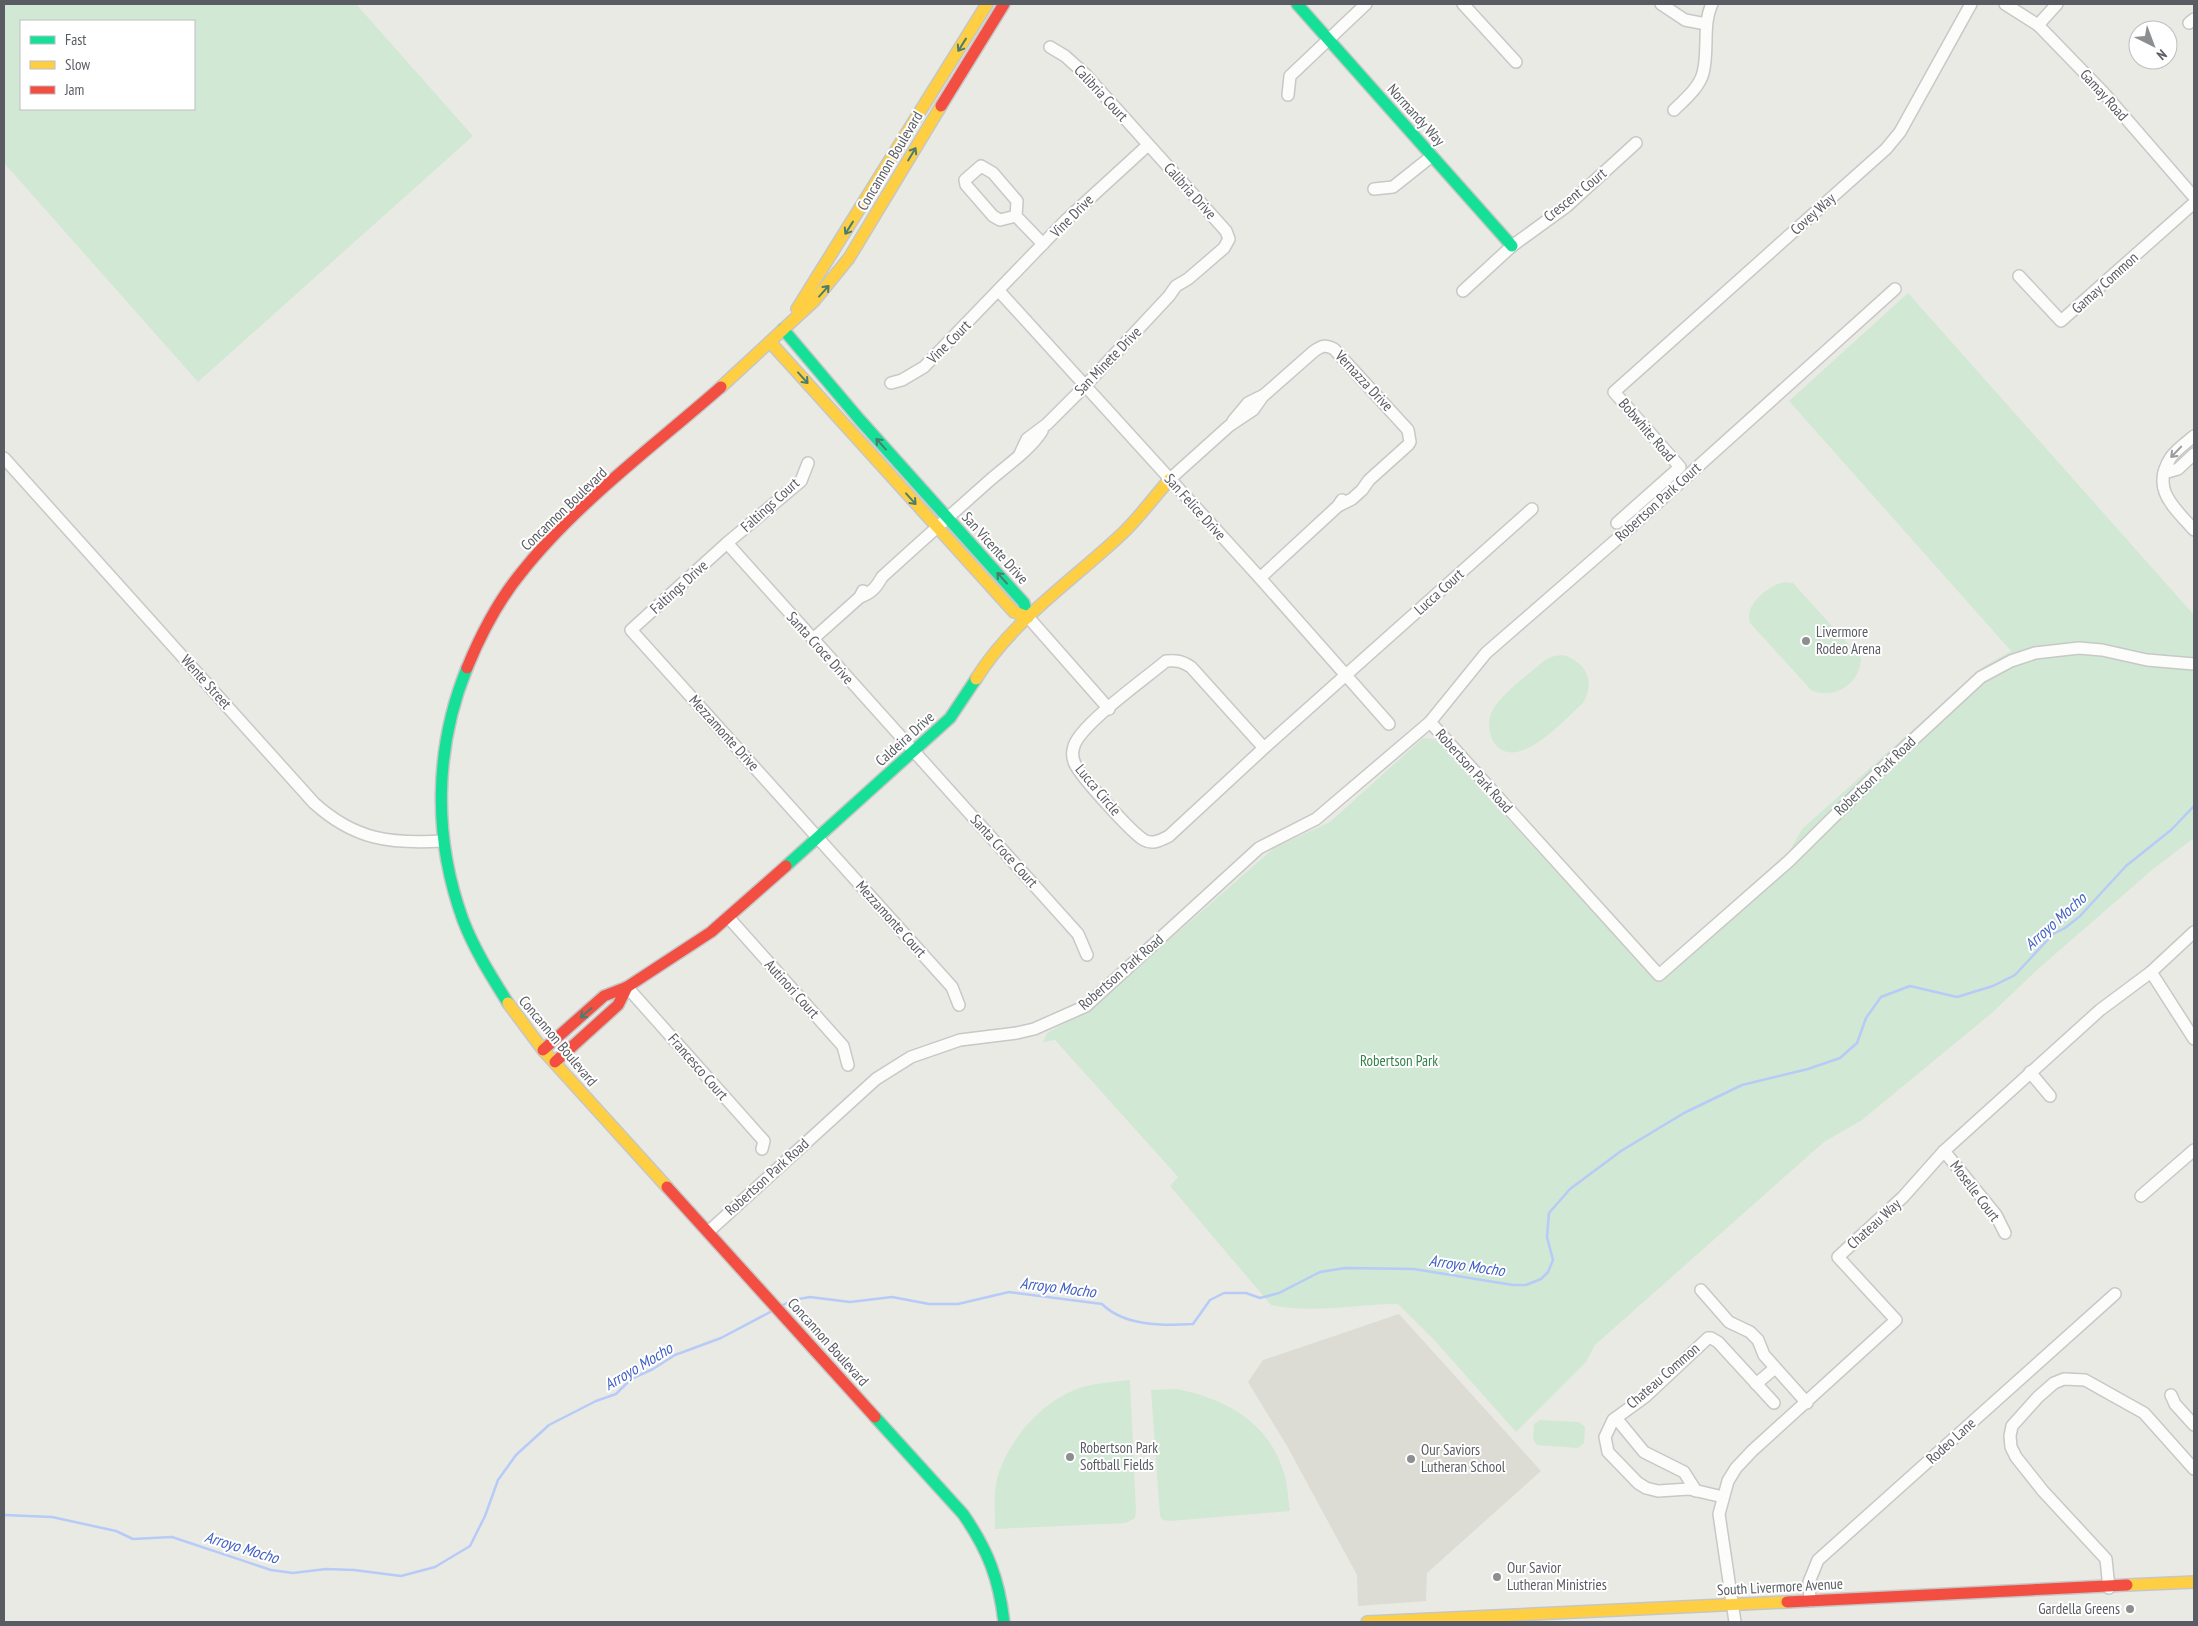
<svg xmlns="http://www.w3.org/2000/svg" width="2198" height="1626" font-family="'PT Sans Narrow',sans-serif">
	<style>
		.education { fill: #dcdcd4 }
		.green { fill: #d1e8d4; fill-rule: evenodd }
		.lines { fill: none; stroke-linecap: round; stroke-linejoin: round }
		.stream { stroke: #b6cbf7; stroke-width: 2.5 }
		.street-casing { stroke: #c7c8c7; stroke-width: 14 }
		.fast-casing { stroke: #c6c6c7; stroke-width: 14 }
		.slow-casing { stroke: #c6c6c7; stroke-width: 14 }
		.jam-casing { stroke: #c6c6c7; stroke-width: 14 }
		.street { stroke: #fcfcfb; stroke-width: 11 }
		.fast { stroke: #16e098; stroke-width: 11 }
		.slow { stroke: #ffcf43; stroke-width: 11 }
		.jam { stroke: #f24e42; stroke-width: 11 }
		.oneway { stroke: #497d70 }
		.oneway2 { stroke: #9b9ca0 }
		.poi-dot { fill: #8c8e90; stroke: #fff; stroke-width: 2 }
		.labels { text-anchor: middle; stroke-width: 4; stroke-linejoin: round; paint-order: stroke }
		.street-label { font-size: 15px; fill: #5a5c63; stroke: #fff }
		.poi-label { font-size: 15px; fill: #5a5c63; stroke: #fff; text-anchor: start }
		.park-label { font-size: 15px; fill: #32824a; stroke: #fff }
		.water-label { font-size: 16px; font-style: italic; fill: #4160c4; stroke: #fff }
	</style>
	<rect width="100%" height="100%" fill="#eaeae5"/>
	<path class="education" d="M 1399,1314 L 1541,1471 L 1427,1573 L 1426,1601 L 1358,1606 L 1357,1575 L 1287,1446 L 1248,1382 L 1263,1360 Z"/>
	<g class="green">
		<path d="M 4,4 L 356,4 L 473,136 L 198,382 L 4,163 ZM 194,21 L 194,109 L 21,109 L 21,21 Z"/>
		<path d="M 1908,293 L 2194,615 L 2194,838 L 2152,870 L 2038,969 L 1993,1012 L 1862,1120 L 1824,1142 L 1595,1345 L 1586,1362 L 1516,1432 L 1435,1341 L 1398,1304 C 1356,1304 1312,1314 1271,1305 L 1170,1186 L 1178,1177 L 1055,1040 L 1043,1042 L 1047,1033 L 1089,1010 L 1274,848 L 1330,822 L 1423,738 L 1435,739 L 1650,975 L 1790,850 L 1802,829 L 1983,667 L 2011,651 L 1789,401 Z"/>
		<path d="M 1784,582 L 1793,583 L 1861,658 C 1861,683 1834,701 1811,690 L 1750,623 C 1744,604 1767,587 1784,582 Z"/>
		<path d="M 1563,655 C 1586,662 1596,681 1583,703 C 1566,718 1515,777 1493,741 C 1488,732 1488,720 1492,711 C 1502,693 1529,674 1545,660 L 1554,656 Z"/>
		<path d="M 1130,1380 L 1136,1511 L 1135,1518 L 1126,1523 L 995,1529 C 995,1511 993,1490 999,1472 C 1012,1437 1039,1405 1074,1390 C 1091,1383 1112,1382 1130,1380 Z"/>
		<path d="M 1177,1389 C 1230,1400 1272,1424 1286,1480 C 1288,1490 1288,1501 1290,1511 L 1170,1521 L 1163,1520 L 1160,1516 L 1151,1390 Z"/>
		<path d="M 1540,1420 L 1579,1422 L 1585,1427 L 1584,1443 L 1578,1448 L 1537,1445 L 1533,1439 L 1534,1424 Z"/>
	</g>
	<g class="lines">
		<g class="stream">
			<path d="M 781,1306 L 793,1300 L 810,1297 L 850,1302 L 892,1297 L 929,1304 L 958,1304 L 1009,1292 L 1102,1304 C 1124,1326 1163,1326 1193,1324 L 1210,1300 L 1224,1293 L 1246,1293 L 1260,1298 L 1279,1293 L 1320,1272 L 1345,1268 L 1414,1269 L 1513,1285 L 1526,1285 L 1541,1279 L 1548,1272 L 1553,1260 L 1547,1237 L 1549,1213 L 1570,1189 L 1621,1151 L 1684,1113 L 1742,1085 L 1808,1069 L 1840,1058 L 1857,1043 L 1866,1018 L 1881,997 L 1910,986 L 1957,997 L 1993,986 L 2015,975 L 2053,934 L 2065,928 L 2080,916 L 2126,866 L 2171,830 L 2194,806"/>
			<path d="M 4,1515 L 52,1517 L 116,1531 L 133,1539 L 172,1537 L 271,1570 L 293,1573 L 326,1569 L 354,1570 L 401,1576 L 435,1567 L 470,1546 L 485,1516 L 498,1480 L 516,1455 L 549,1425 L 596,1401 L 616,1394 L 631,1379 L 653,1369 L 675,1355 L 721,1338 L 772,1311"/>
		</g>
		<g class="street-casing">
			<g id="street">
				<path d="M 1463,4 L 1516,62"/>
				<path d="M 1661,4 L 1685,20 L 1706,24"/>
				<path d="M 2005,4 L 2038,25 L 2103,92 L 2194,197"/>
				<path d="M 2189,23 L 2194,19"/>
				<path d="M 2038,25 L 2057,4"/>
				<path d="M 1288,95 L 1290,76 L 1366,4"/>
				<path d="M 1674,110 C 1685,99 1699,88 1703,73 C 1709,51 1702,25 1712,4"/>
				<path d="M 981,166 L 993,173 L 1017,201 L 1016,216 L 1000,220 L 993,216 L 966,185 L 965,180 Z"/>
				<path d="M 1374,189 L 1393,187 L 1432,156"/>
				<path d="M 1016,216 L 1043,244"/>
				<path d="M 2019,276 L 2061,321 L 2194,203"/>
				<path d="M 999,291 L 1260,578 L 1389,724"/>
				<path d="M 1463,291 L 1512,246 L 1567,206 L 1636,143"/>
				<path d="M 891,383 L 902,380 L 924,367 L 1065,221 L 1148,145"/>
				<path d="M 1233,421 L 1248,403 L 1262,396"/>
				<path d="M 2194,436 C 2187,442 2177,449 2171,457 C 2150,489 2174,507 2194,530"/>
				<path d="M 1020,454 L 1027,439 L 1047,424 L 1085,386 L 1169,296 L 1176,286 L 1188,279 L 1224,248 L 1229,239 L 1226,231 L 1085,74 L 1065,56 L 1050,47"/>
				<path d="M 4,458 L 314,803 C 355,840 390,844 443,841"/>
				<path d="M 808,463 L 801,481 L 727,543 L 631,630 L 952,987 L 959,1005"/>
				<path d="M 2164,473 L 2178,469 L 2194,454"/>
				<path d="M 1170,479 L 1229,426 L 1253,410 L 1263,396 L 1313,352 C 1321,346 1325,344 1334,349 L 1408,430 L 1410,442 L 1408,445 L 1369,480 L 1362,490 L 1352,499 L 1338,506"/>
				<path d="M 1617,523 L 1680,467 L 1614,392 L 1886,149 L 1900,132 L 1971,4"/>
				<path d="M 727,543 L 1078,934 L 1087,955"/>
				<path d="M 1260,578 L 1338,506 L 1342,500"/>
				<path d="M 860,597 C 871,593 876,588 882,577 C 917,545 953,513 989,481 C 1007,465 1029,451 1042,431"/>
				<path d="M 1028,617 L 1109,709"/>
				<path d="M 813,639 L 860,597 L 863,591"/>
				<path d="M 1430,722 L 1659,975 L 1789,861 L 1888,763 L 1981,677 L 2011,661 L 2035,653 L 2079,648 L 2102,650 L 2147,660 L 2194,664"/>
				<path d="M 1264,748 L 1169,836 C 1161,840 1153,845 1144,840 C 1132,833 1081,777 1075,764 C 1072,758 1072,752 1074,746 C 1081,724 1146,678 1166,661 C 1176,660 1182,661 1191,667 L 1264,748 L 1532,509"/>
				<path d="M 728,917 L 843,1046 L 848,1065"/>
				<path d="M 2151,972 L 2194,1039"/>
				<path d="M 627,987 L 764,1141 L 762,1149"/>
				<path d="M 2030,1072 L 2050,1096"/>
				<path d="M 1944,1151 L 1996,1215 L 2005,1233"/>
				<path d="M 2141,1196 L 2194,1150"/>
				<path d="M 708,1232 L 876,1079 L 911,1057 L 960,1040 L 1017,1033 L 1034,1029 L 1086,1006 L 1259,848 L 1316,819 L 1430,722 L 1486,653 L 1624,533 L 1895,289"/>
				<path d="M 1701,1290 L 1729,1322 L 1750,1332 L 1758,1340 L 1764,1355 L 1807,1403"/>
				<path d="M 1756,1384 L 1775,1368"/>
				<path d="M 2171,1395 L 2175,1404 L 2194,1425"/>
				<path d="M 1616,1418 L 1644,1452 L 1684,1472 L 1696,1491"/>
				<path d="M 1723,1497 L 1689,1489 L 1658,1491 L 1646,1488 L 1638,1483 L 1608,1452 L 1605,1437 L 1613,1420 L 1646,1396 L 1708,1338 L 1711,1338 L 1718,1342 L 1774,1403"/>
				<path d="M 2109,1588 L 2106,1559 L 2043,1491 L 2016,1457 L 2011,1447 L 2010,1436 L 2012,1426 L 2038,1397 L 2054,1383 L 2064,1379 L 2085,1380 L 2144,1413 L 2194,1469"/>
				<path d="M 1810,1601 L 1809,1582 L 1818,1560 L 2115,1294"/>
				<path d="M 1735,1622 L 1719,1514 L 1728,1481 L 1736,1468 L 1752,1451 L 1896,1320 L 1838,1257 L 1903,1197 L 1944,1151 L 2100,1010 L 2151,972 L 2194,932"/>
			</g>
		</g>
		<g class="fast-casing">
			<g id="fast">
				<path d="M 1297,4 L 1512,246"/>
				<path d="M 783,329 L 860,420 L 1024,603 L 1028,617"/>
				<path d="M 467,668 C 434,749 433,838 463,920 C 474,949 491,976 508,1003"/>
				<path d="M 786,866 L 950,718 L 976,679"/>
				<path d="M 875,1417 L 963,1514 C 988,1550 999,1579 1004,1622"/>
			</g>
		</g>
		<g class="slow-casing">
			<g id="slow">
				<path d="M 797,309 L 987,4"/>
				<path d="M 770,342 L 1014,612 L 1028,617"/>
				<path d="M 721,387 L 814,301 L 849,258 L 941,106"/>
				<path d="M 976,679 C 1013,619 1075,579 1125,531 C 1141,515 1155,496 1170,479"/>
				<path d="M 508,1003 L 543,1050 L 667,1187"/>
				<path d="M 2127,1585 L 2194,1582"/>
				<path d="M 1367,1622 L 1787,1602"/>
			</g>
		</g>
		<g class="jam-casing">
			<g id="jam">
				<path d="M 941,106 L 1004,4"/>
				<path d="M 467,668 C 481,634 498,601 521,573 C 575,504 655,445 721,387"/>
				<path d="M 543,1050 L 604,996 L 627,987 L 711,932 L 786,866"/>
				<path d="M 555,1062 L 618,1005 L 627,987"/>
				<path d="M 667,1187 L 875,1417"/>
				<path d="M 1787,1602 L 2127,1585"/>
			</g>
		</g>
		<use href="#street" class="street"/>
		<use href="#fast" class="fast"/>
		<use href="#slow" class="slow"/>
		<use href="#jam" class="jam"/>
	</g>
	<defs><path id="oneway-shaft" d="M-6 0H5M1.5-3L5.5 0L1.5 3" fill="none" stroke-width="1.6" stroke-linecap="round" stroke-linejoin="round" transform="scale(1.25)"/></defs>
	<g class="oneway">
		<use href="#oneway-shaft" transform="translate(962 45) rotate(122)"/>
		<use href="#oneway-shaft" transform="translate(912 154) rotate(-59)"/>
		<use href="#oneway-shaft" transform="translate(849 228) rotate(122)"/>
		<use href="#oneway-shaft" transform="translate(824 291) rotate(-48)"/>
		<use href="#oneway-shaft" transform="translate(803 378) rotate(48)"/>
		<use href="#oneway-shaft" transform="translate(881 444) rotate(-132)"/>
		<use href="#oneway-shaft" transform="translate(911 499) rotate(48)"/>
		<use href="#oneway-shaft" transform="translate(1002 578) rotate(-132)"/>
		<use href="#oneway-shaft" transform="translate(586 1013) rotate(139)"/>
	</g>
	<use class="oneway2" href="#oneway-shaft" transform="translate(2176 452) rotate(134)"/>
	<g class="poi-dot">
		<circle cx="1806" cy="641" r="5"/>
		<circle cx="1070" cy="1457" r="5"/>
		<circle cx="1411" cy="1459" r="5"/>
		<circle cx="1497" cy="1577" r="5"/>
		<circle cx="2130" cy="1609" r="5"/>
	</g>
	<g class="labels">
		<g class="street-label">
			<text transform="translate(1101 93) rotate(47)" y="5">Calibria Court</text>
			<text transform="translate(2104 95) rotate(48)" y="5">Gamay Road</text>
			<text transform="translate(1416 115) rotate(48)" y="5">Normandy Way</text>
			<text transform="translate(890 161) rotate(-59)" y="5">Concannon Boulevard</text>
			<text transform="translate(1190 191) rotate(48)" y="5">Calibria Drive</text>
			<text transform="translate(1575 195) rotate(-39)" y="5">Crescent Court</text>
			<text transform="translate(1813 214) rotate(-42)" y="5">Covey Way</text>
			<text transform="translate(1072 216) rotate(-45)" y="5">Vine Drive</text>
			<text transform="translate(2105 283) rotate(-42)" y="5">Gamay Common</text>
			<text transform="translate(949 342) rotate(-45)" y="5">Vine Court</text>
			<text transform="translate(1108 361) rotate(-46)" y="5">San Minete Drive</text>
			<text transform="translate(1364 381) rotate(47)" y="5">Vernazza Drive</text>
			<text transform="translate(1647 430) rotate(49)" y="5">Bobwhite Road</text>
			<text transform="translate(1658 502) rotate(-42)" y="5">Robertson Park Court</text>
			<text transform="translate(770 505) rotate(-42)" y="5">Faltings Court</text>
			<text transform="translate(1195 507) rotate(48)" y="5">San Felice Drive</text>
			<text transform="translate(564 509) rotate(-44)" y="5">Concannon Boulevard</text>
			<text transform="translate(995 548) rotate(48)" y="5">San Vicente Drive</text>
			<text transform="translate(679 587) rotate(-42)" y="5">Faltings Drive</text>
			<text transform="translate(1439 592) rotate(-42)" y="5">Lucca Court</text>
			<text transform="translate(820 648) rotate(48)" y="5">Santa Croce Drive</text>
			<text transform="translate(206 682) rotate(48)" y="5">Wente Street</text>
			<text transform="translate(724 733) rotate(48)" y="5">Mezzamonte Drive</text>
			<text transform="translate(905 739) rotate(-42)" y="5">Caldeira Drive</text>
			<text transform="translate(1474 771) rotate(48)" y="5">Robertson Park Road</text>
			<text transform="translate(1875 776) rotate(-44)" y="5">Robertson Park Road</text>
			<text transform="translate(1098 790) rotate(50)" y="5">Lucca Circle</text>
			<text transform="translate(1004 851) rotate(48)" y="5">Santa Croce Court</text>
			<text transform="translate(891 919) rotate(48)" y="5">Mezzamonte Court</text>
			<text transform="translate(1121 972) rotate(-41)" y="5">Robertson Park Road</text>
			<text transform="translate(792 989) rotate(48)" y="5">Autinori Court</text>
			<text transform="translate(558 1041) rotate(50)" y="5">Concannon Boulevard</text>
			<text transform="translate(698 1067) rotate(49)" y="5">Francesco Court</text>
			<text transform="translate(767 1177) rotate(-42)" y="5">Robertson Park Road</text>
			<text transform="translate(1975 1191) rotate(53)" y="5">Moselle Court</text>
			<text transform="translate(1874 1224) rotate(-42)" y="5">Chateau Way</text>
			<text transform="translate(828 1342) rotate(48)" y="5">Concannon Boulevard</text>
			<text transform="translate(1663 1376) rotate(-41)" y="5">Chateau Common</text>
			<text transform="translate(1951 1441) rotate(-42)" y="5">Rodeo Lane</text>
			<text transform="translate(1780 1587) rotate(-3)" y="5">South Livermore Avenue</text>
		</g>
		<g class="poi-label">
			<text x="1816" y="637">Livermore<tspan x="1816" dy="17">Rodeo Arena</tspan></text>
			<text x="1080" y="1453">Robertson Park<tspan x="1080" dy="17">Softball Fields</tspan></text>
			<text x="1421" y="1455">Our Saviors<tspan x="1421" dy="17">Lutheran School</tspan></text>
			<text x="1507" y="1573">Our Savior<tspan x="1507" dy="17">Lutheran Ministries</tspan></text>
			<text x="2120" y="1614" text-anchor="end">Gardella Greens</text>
		</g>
		<g class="park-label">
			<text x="1399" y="1066">Robertson Park</text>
		</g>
		<g class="water-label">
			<text transform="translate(2055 921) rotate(-42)" y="6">Arroyo Mocho</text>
			<text transform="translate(1467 1265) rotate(8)" y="6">Arroyo Mocho</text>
			<text transform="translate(1058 1287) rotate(7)" y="6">Arroyo Mocho</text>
			<text transform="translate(638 1366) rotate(-31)" y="6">Arroyo Mocho</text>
			<text transform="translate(242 1547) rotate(17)" y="6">Arroyo Mocho</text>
		</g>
	</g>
	<rect width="2198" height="1626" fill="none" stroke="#5a5c63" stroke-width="10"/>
	<rect x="20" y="20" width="175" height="90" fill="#ffffff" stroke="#bdbec1"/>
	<rect x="30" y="36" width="25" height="8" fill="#16e098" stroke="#bdbec1"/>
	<text x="65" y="45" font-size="15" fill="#5a5c63">Fast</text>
	<rect x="30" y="61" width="25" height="8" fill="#ffcf43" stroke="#bdbec1"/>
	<text x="65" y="70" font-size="15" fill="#5a5c63">Slow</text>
	<rect x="30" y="86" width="25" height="8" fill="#f24e42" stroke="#bdbec1"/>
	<text x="65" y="95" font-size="15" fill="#5a5c63">Jam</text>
	<g transform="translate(2153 45) rotate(138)"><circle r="24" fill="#ffffff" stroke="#bdbec1"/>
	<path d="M0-4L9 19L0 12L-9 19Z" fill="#8c8e90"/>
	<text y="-8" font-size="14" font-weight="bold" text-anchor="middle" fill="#5a5c63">N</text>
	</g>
</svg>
